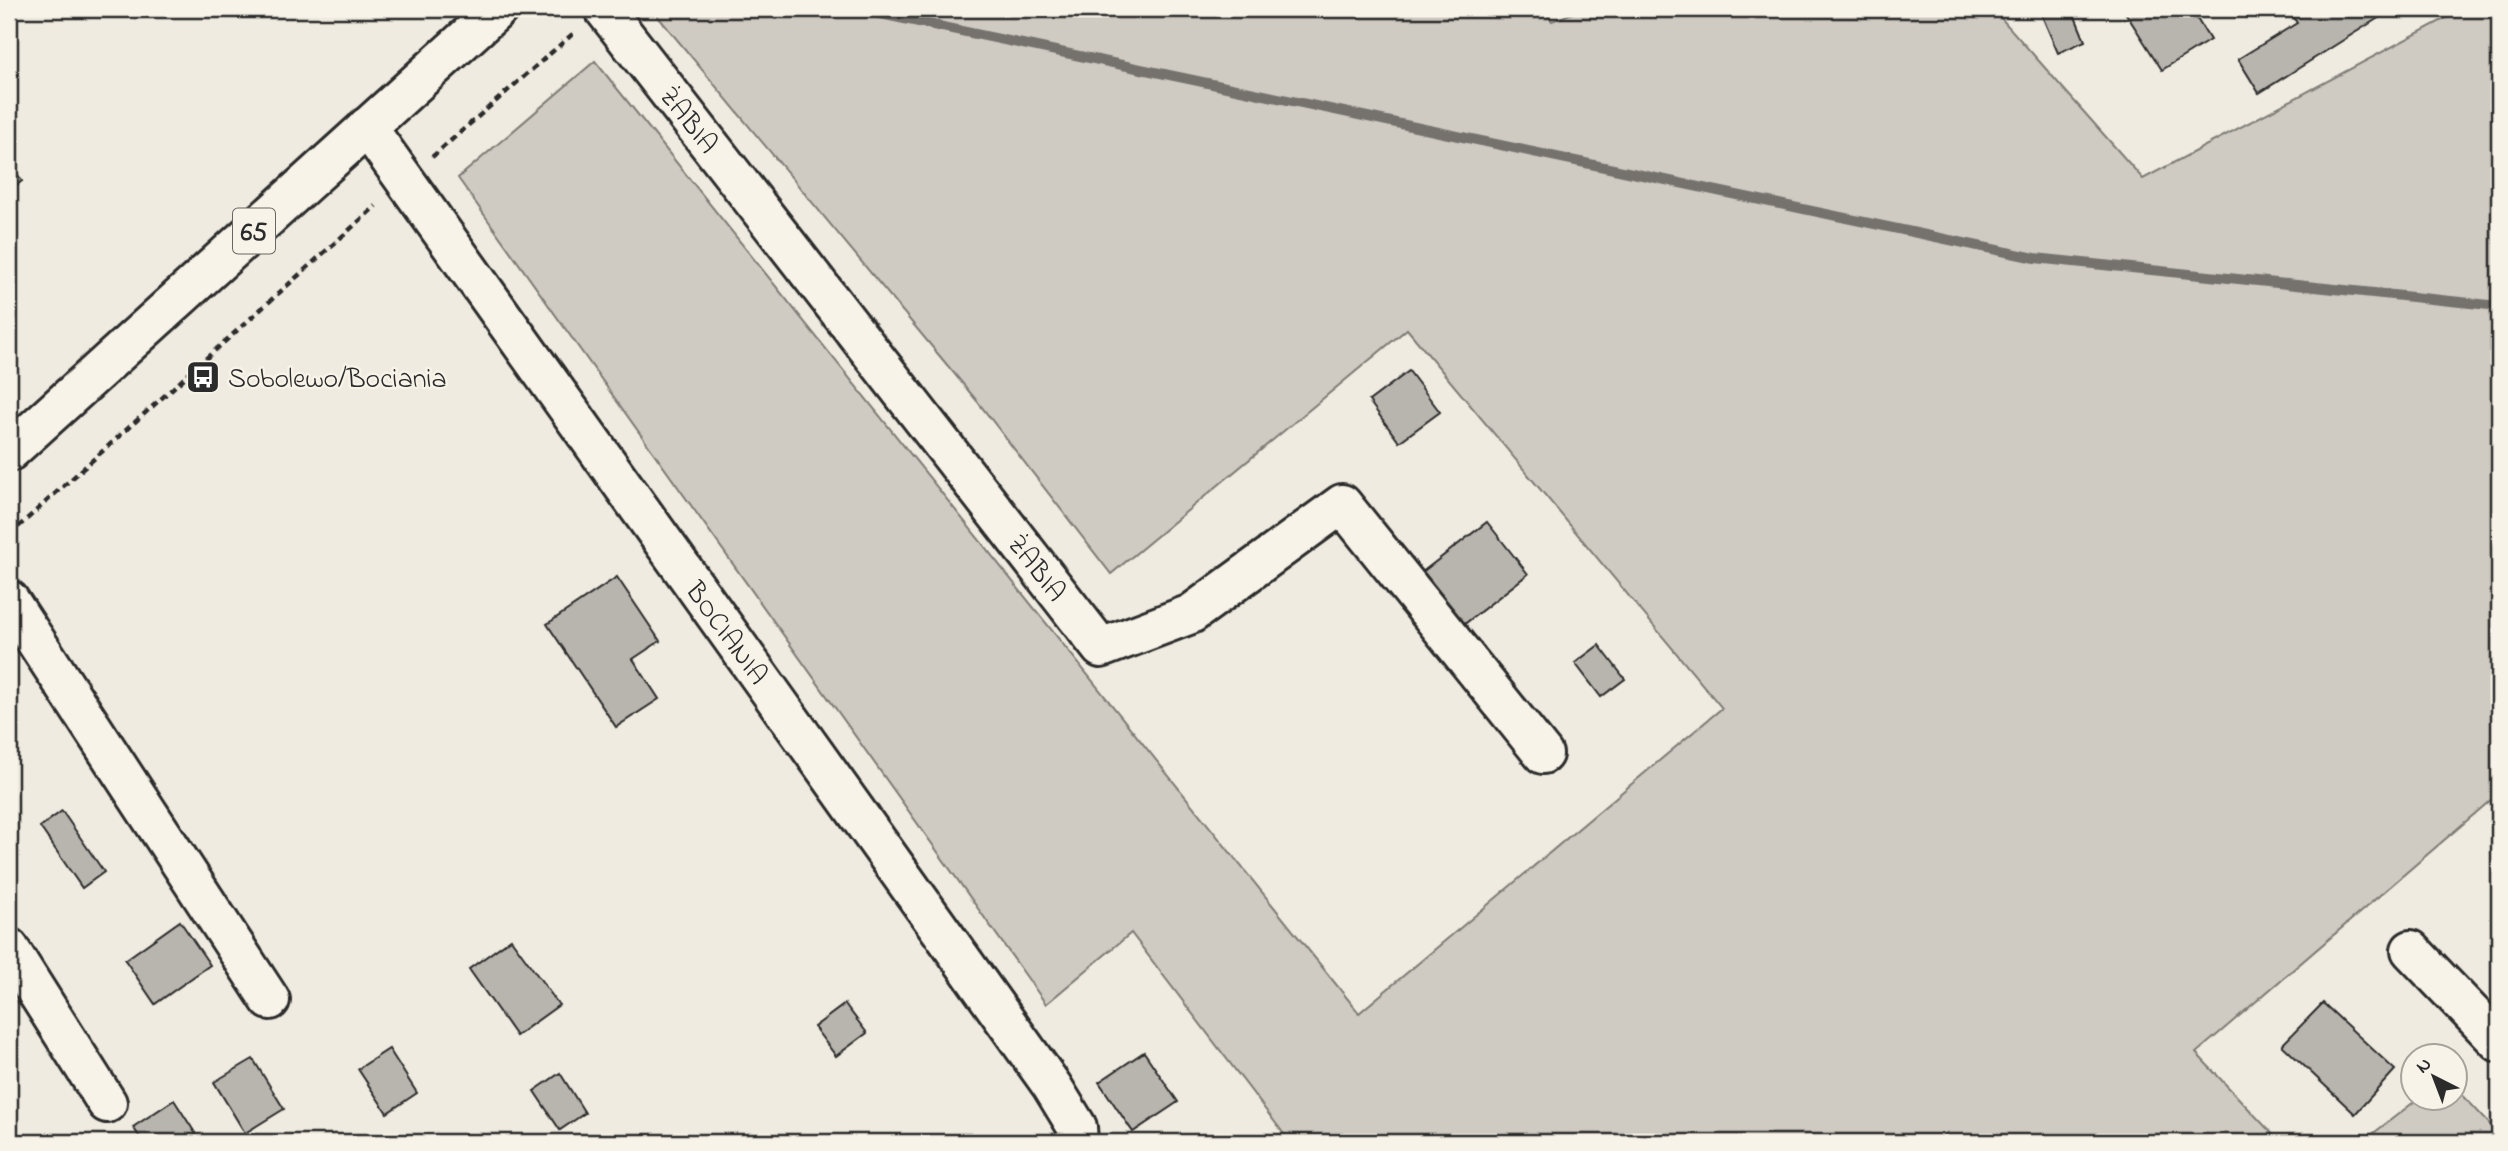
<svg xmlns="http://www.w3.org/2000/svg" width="2508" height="1151" font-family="'Indie Flower',sans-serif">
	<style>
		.green { fill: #cfcbc2; stroke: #7d7b76; stroke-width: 2 }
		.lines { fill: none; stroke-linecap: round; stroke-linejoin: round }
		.stream { stroke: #74726e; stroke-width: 10 }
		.building { fill: #b8b5ae; stroke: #2b2b2b; stroke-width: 2 }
		.minor-casing { stroke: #2b2b2b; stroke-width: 44 }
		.major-casing { stroke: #2b2b2b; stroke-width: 44 }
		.path { stroke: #2b2b2b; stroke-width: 4.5; stroke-dasharray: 7 5; stroke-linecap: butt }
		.minor { stroke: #f7f3e8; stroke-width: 38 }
		.major { stroke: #f7f3e8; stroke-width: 38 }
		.labels { text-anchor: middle; stroke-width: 5; stroke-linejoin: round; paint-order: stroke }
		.shield { fill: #f7f3e8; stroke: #686764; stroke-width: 2 }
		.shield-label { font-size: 26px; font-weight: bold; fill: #2b2b2b }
		.street-label { font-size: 28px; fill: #2b2b2b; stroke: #f7f3e8 }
		.poi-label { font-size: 28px; fill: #2b2b2b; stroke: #f7f3e8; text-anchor: start }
	</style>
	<rect width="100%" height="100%" fill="#efebe0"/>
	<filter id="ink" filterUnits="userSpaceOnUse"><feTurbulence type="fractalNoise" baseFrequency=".0143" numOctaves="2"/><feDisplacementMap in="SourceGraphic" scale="14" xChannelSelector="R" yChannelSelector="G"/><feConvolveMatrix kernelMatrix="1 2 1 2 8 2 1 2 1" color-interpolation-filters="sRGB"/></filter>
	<g filter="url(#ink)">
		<g class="green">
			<path d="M 659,9 L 1543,9 L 1552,21 L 1583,9 L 1993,9 L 2143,179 L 2463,9 L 2499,9 L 2499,793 L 2196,1053 L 2280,1142 L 1290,1142 L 1131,933 L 1046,1004 L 458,178 L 595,61 L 1359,1013 L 1722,708 L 1407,329 L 1111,574 L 977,401 L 655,13 Z"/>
			<path d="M 2456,1088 L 2499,1134 L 2499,1142 L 2362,1142 L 2418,1099 L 2456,1098 Z"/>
		</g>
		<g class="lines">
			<path class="stream" d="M 857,9 L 2035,258 L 2499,306"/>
		</g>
		<g class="building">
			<path d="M 2039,9 L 2072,9 L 2085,41 L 2058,53 Z"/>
			<path d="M 2123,9 L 2191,9 L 2210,40 L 2162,70 Z"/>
			<path d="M 2288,9 L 2375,9 L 2380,17 L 2259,93 L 2238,59 L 2297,23 Z"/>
			<path d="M 9,162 L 22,181 L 9,191 Z"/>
			<path d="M 1409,371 L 1440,412 L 1399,442 L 1369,401 Z"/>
			<path d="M 1487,522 L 1528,574 L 1462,626 L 1421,573 Z"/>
			<path d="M 617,577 L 660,641 L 633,659 L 659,699 L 616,727 L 547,624 Z"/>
			<path d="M 1599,645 L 1625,679 L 1601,697 L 1575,663 Z"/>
			<path d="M 62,811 L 104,872 L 82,888 L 40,827 Z"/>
			<path d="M 180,921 L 210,965 L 155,1004 L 125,960 Z"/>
			<path d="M 511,939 L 559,1005 L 516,1036 L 469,969 Z"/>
			<path d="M 2323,1003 L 2395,1070 L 2355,1114 L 2282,1045 Z"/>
			<path d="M 845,1004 L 867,1033 L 836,1056 L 814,1027 Z"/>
			<path d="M 389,1049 L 417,1093 L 387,1113 L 358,1069 Z"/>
			<path d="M 1144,1052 L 1178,1102 L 1133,1132 L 1099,1082 Z"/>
			<path d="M 253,1059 L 284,1109 L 245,1133 L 214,1082 Z"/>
			<path d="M 560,1073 L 585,1113 L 560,1130 L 534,1091 Z"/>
			<path d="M 174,1100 L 201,1142 L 143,1142 L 133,1127 Z"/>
			<path d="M 1200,1135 L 1206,1142 L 1191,1142 Z"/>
		</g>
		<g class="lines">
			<g class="minor-casing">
				<g id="minor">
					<path d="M 604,9 L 1101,648 L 1191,614 L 1342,504 L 1543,754"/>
					<path d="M 367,127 L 1052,1086 L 1077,1127 L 1078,1142"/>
					<path d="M 9,600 L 270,1000"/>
					<path d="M 9,948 L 107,1103"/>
					<path d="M 2411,950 L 2499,1042"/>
				</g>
			</g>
			<g class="major-casing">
				<path id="major" d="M 9,452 L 498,9"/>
			</g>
			<g class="path">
				<path d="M 432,157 L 576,31"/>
				<path d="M 9,535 L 376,206"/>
			</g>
			<use href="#minor" class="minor"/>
			<use href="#major" class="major"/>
		</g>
	</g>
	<defs>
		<g id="bus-square" transform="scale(1.75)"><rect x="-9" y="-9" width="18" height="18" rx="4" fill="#2b2b2b" stroke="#f7f3e8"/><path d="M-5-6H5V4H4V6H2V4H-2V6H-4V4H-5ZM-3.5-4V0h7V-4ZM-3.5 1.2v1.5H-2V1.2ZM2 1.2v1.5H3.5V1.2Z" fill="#fff"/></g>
	</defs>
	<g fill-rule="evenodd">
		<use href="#bus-square" x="203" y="377"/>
	</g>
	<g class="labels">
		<rect class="shield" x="233" y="208.5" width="42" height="45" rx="5"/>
		<g class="shield-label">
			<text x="254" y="240">65</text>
		</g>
		<g class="street-label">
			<text transform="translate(690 119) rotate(52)" y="10">ŻABIA</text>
			<text transform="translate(1038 567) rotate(52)" y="10">ŻABIA</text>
			<text transform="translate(728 632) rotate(54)" y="10">BOCIANIA</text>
		</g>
		<g class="poi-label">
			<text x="228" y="387">Sobolewo/Bociania</text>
		</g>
	</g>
	<rect width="2508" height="1151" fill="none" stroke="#f7f3e8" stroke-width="35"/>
	<rect x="18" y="18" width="2473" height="1116" fill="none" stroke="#2b2b2b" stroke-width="2.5" filter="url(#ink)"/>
	<g transform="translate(2434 1077) rotate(318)"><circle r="33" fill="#f7f3e8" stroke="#a5a39c" stroke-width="2"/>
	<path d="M0-5L12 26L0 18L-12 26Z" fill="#2b2b2b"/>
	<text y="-10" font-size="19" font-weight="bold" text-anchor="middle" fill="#2b2b2b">N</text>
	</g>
</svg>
